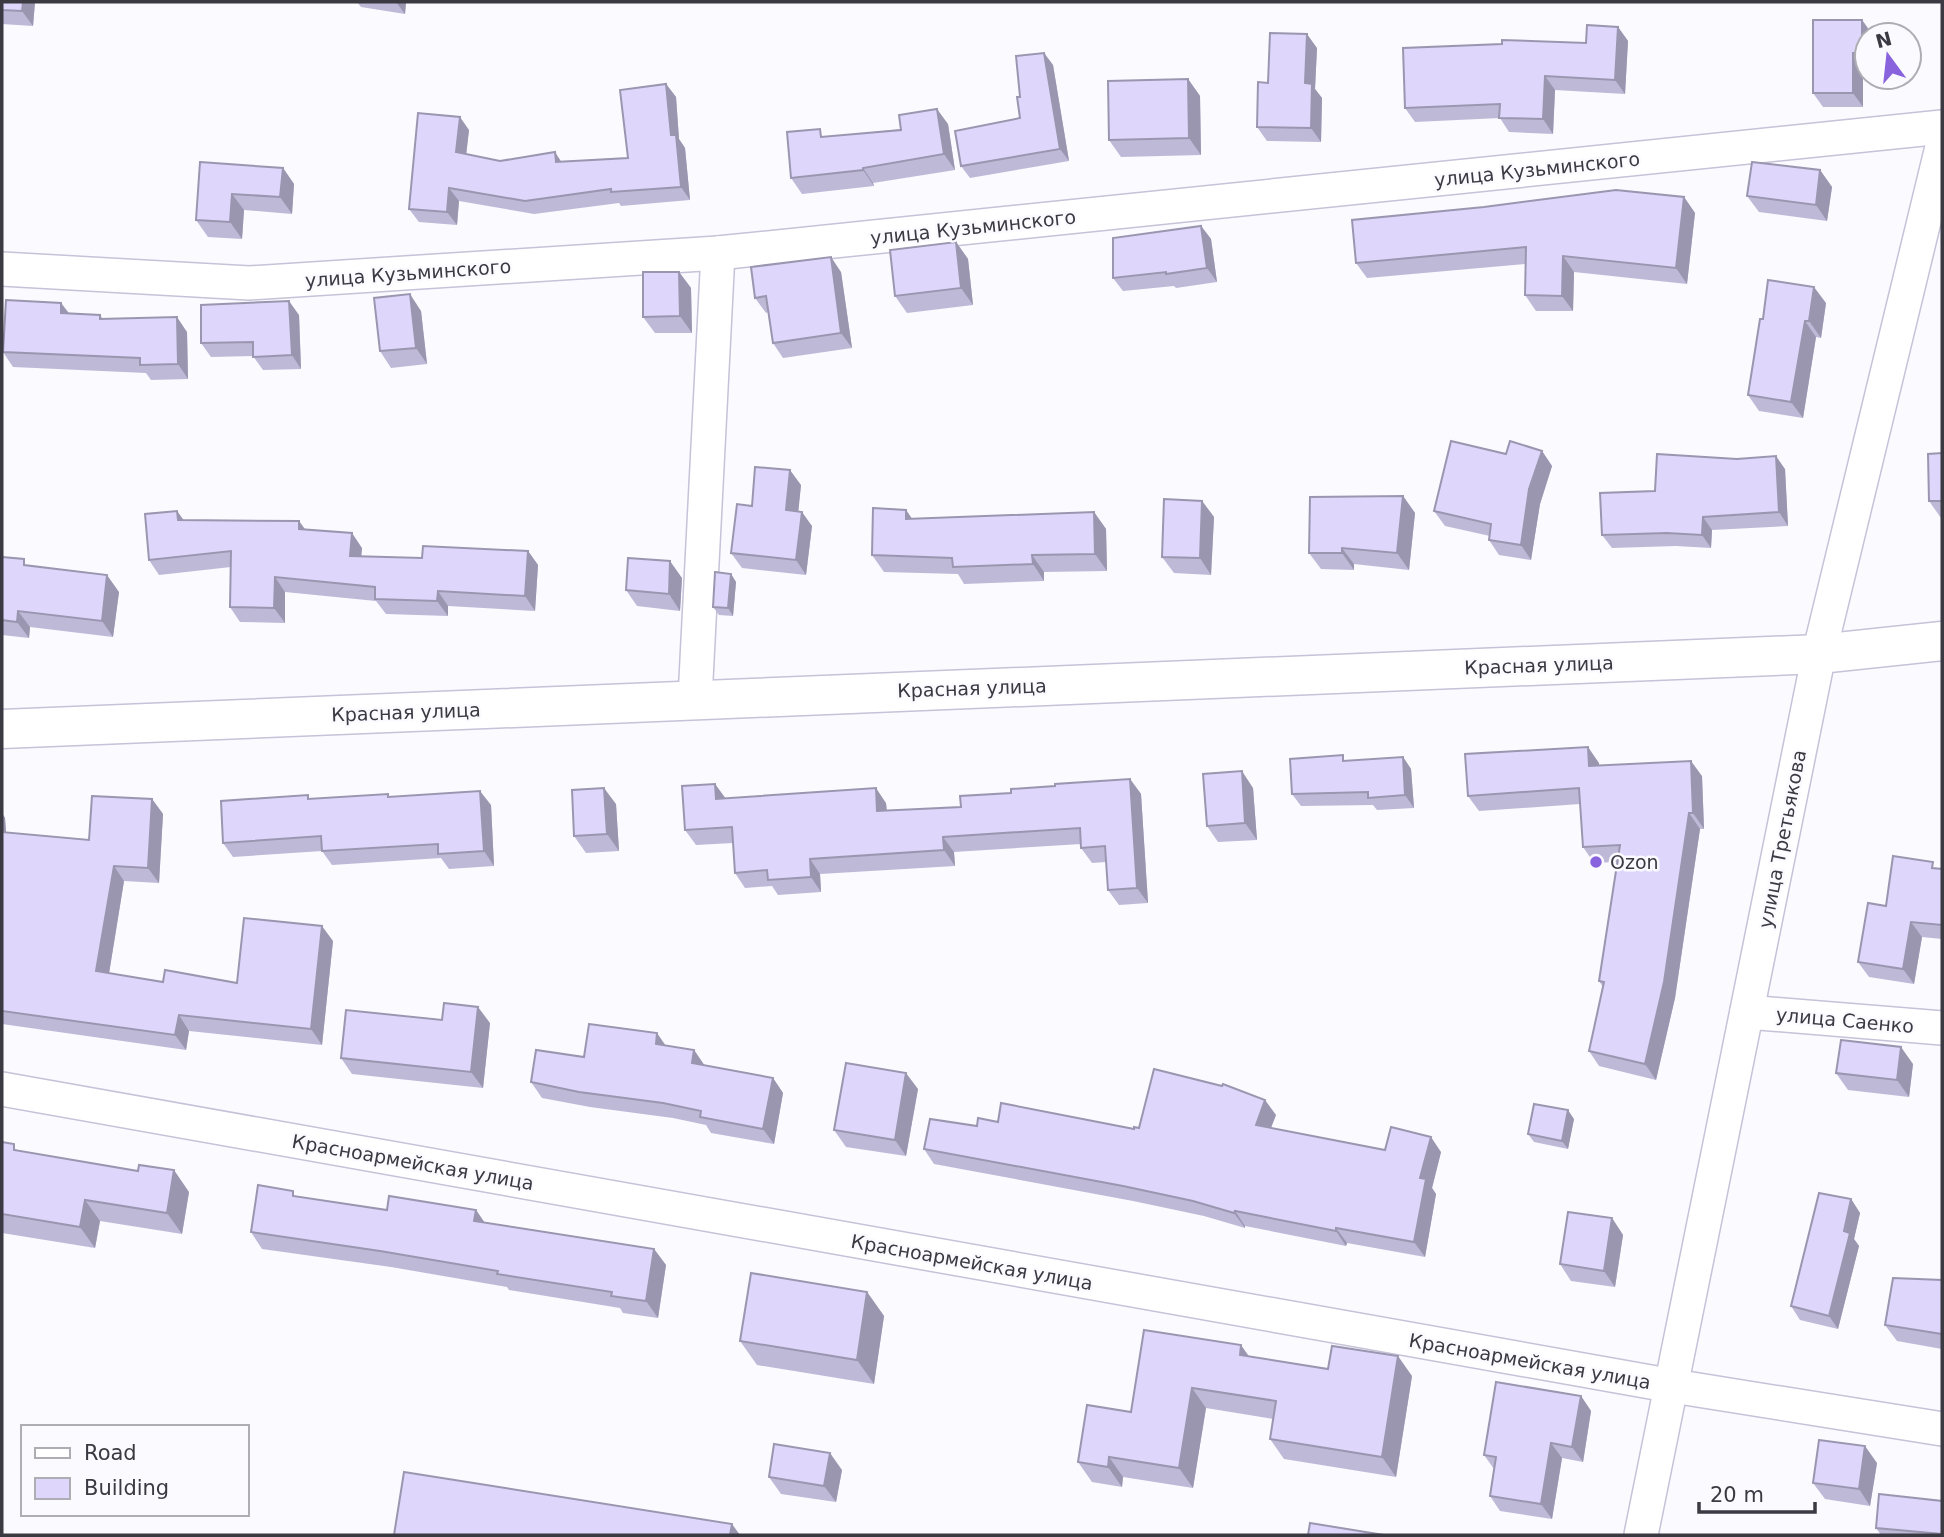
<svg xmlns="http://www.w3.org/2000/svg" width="1944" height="1537" font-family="'DejaVu Sans',sans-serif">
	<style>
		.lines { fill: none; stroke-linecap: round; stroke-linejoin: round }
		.street-casing { stroke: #c6c2d8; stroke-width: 36 }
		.secondary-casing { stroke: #c6c2d8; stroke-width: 41 }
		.street { stroke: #fff; stroke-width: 33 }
		.secondary { stroke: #fff; stroke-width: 38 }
		.wall { fill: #bfb9d8 }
		.shaded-wall { fill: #9b96b0 }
		.building { fill: #ded7fb; stroke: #9b96b0; stroke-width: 2 }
		.poi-dot { fill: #8963dd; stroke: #fbfaff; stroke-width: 2.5 }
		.labels { text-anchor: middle; stroke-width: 5; stroke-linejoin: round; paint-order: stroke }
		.street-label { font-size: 19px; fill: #3b3942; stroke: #fbfaff }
		.poi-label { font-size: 19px; fill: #3b3942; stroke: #fbfaff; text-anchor: start }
	</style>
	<rect width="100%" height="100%" fill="#fbfaff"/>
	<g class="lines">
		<g class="street-casing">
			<g id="street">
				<path d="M 2,269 L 249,283 L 718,253 L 1942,127"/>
				<path d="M 695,699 L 718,253"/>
				<path d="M 1747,1012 L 1942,1028"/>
				<path d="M 2,1089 L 1673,1386 L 1942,1429"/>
				<path d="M 1641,1535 L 1819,654 L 1942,147"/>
			</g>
		</g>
		<g class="secondary-casing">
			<path id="secondary" d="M 2,729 L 1819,654 L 1942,641"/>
		</g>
		<use href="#street" class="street"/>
		<use href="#secondary" class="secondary"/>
	</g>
	<g class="wall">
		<path d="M 2,2 L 35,2 L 33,26 L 2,24 Z"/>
		<path d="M 357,2 L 406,2 L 405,14 L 361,7 Z"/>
		<path d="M 1862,20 L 1872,34 L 1867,35 L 1867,67 L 1863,68 L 1863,107 L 1823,107 L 1813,93 Z"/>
		<path d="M 1618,27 L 1628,41 L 1625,94 L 1555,90 L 1553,134 L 1509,132 L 1500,118 L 1415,122 L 1405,108 L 1586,43 Z"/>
		<path d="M 1317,48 L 1315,89 L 1322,98 L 1321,142 L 1267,141 L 1257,127 L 1268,83 Z"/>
		<path d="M 1044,53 L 1053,65 L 1069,161 L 970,178 L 961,166 L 1020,118 L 1020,97 Z"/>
		<path d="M 1188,79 L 1200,96 L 1201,155 L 1121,157 L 1109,140 Z"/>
		<path d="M 666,84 L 676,97 L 679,139 L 685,148 L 690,200 L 621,206 L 619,203 L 534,214 L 459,201 L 457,225 L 419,222 L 409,209 L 469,130 L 466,154 L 500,161 L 561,161 L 628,158 Z"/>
		<path d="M 948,124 L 955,170 L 873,183 L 874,186 L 802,194 L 791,178 L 826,137 Z"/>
		<path d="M 200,162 L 283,168 L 294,184 L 292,214 L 244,210 L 242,239 L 208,237 L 196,220 Z"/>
		<path d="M 1820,170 L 1832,187 L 1827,221 L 1759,212 L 1747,196 Z"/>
		<path d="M 1684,197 L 1695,213 L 1687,284 L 1574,272 L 1573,311 L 1536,311 L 1525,295 L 1525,264 L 1367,278 L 1356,263 Z"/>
		<path d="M 1201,226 L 1211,239 L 1217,282 L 1176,288 L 1174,286 L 1123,291 L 1113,278 Z"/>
		<path d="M 956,242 L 968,259 L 973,305 L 907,313 L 895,296 Z"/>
		<path d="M 679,272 L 691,288 L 692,333 L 655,333 L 643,317 Z"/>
		<path d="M 841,272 L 852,348 L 783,358 L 773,343 L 768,312 L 766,313 L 755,298 Z"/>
		<path d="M 61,303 L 69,313 L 100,315 L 103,319 L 187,332 L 188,379 L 151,380 L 146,373 L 13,367 L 3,352 Z"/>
		<path d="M 1826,303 L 1821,338 L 1816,337 L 1803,418 L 1759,411 L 1748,395 L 1763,319 Z"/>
		<path d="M 421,311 L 427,364 L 391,368 L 380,351 Z"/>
		<path d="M 299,315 L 301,369 L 263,370 L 253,356 L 211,357 L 201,343 Z"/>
		<path d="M 1542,451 L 1552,466 L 1540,504 L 1531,560 L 1499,555 L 1489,540 L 1490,536 L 1445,526 L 1434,511 L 1506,454 Z"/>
		<path d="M 1942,453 L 1942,518 L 1941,518 L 1929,501 Z"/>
		<path d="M 1785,469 L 1788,526 L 1712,530 L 1711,548 L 1676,546 L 1612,548 L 1602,535 L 1655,491 Z"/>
		<path d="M 801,485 L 798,511 L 812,526 L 806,575 L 742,568 L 731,553 L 752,506 Z"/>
		<path d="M 1403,496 L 1415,513 L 1409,570 L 1354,564 L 1354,570 L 1321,569 L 1309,553 Z"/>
		<path d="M 1202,501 L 1214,517 L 1211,575 L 1174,573 L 1162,557 Z"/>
		<path d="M 906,510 L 912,519 L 1094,512 L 1106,529 L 1107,571 L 1044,572 L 1044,581 L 964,584 L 958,574 L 884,572 L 872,555 Z"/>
		<path d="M 177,511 L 183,520 L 299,521 L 305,530 L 362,548 L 361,556 L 422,558 L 528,551 L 538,565 L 535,611 L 448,606 L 448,616 L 386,614 L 376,601 L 285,592 L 285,623 L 240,622 L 230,607 L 231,567 L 159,575 L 149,560 Z"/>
		<path d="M 2,557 L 29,566 L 119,592 L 113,637 L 30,627 L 29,638 L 2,635 Z"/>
		<path d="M 731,574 L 736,582 L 733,616 L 719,615 L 713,607 Z"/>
		<path d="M 682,578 L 680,611 L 637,606 L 626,590 Z"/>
		<path d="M 1403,757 L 1411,769 L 1414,808 L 1377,810 L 1373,805 L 1301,806 L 1292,794 L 1347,761 Z"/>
		<path d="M 1599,763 L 1599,765 L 1702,776 L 1704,829 L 1700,829 L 1675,998 L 1656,1080 L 1599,1066 L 1589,1051 L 1603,987 L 1599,981 L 1617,862 L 1594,863 L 1583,847 L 1580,804 L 1479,811 L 1468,796 Z"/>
		<path d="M 1130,779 L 1141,794 L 1148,903 L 1119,905 L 1108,890 L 1106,862 L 1092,863 L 1081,848 L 1081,844 L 954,852 L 955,866 L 820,874 L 821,892 L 778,895 L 772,886 L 745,888 L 735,873 L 733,843 L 696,845 L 685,830 L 715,784 L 725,798 L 886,803 L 887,811 L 961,807 L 1011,793 L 1055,786 Z"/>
		<path d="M 1253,788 L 1257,840 L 1218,842 L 1207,826 Z"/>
		<path d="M 388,794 L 389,797 L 491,805 L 494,866 L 449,869 L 441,858 L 332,865 L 322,851 L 233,857 L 223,843 L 311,799 Z"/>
		<path d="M 152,799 L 163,814 L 159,883 L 124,881 L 109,973 L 163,982 L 237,983 L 333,941 L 322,1045 L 189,1031 L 186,1050 L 2,1024 L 2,813 L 5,818 L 6,833 L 89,840 Z"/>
		<path d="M 616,804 L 619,851 L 586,853 L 574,836 Z"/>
		<path d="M 1938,869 L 1942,869 L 1942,939 L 1922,937 L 1914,984 L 1869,977 L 1858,962 L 1886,906 Z"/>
		<path d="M 490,1023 L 483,1088 L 352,1074 L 341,1058 Z"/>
		<path d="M 666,1046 L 694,1050 L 704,1065 L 773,1078 L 783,1093 L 774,1144 L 711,1133 L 706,1125 L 673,1118 L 590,1107 L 542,1098 L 531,1082 L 584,1057 Z"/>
		<path d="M 1913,1064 L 1909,1097 L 1848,1090 L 1836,1073 Z"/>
		<path d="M 918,1089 L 906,1156 L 846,1147 L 834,1130 Z"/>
		<path d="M 1276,1115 L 1271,1128 L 1385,1150 L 1441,1152 L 1432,1188 L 1436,1194 L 1425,1257 L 1347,1243 L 1346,1246 L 1245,1226 L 1245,1228 L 1204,1216 L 1133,1201 L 934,1164 L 924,1149 L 977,1126 L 998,1122 L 1134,1129 L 1139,1128 Z"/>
		<path d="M 1574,1119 L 1568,1149 L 1534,1142 L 1528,1134 Z"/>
		<path d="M 2,1142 L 19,1151 L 189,1192 L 182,1234 L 100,1221 L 95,1248 L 2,1233 Z"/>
		<path d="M 298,1197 L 387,1210 L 476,1210 L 484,1222 L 654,1249 L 666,1265 L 658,1318 L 623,1313 L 620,1308 L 509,1290 L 507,1287 L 391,1267 L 262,1249 L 251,1232 Z"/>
		<path d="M 1851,1199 L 1860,1213 L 1854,1239 L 1859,1246 L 1838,1329 L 1800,1320 L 1791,1306 Z"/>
		<path d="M 1612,1218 L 1623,1235 L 1615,1287 L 1571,1281 L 1560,1264 Z"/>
		<path d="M 1942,1280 L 1942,1349 L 1897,1341 L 1885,1325 Z"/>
		<path d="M 867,1292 L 884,1316 L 874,1384 L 757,1365 L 740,1341 Z"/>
		<path d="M 1249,1356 L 1328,1369 L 1412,1376 L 1396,1477 L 1284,1459 L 1270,1439 L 1273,1419 L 1206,1408 L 1193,1488 L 1123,1477 L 1122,1487 L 1092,1482 L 1078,1462 L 1131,1412 Z"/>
		<path d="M 1581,1396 L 1591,1411 L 1583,1462 L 1562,1458 L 1552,1519 L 1500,1511 L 1490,1496 L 1494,1469 L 1484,1455 Z"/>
		<path d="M 1877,1463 L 1870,1506 L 1825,1499 L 1813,1483 Z"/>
		<path d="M 842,1470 L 836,1502 L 781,1494 L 769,1477 Z"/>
		<path d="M 1942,1501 L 1942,1535 L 1881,1535 L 1876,1528 Z"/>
	</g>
	<g class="shaded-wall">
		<path d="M 23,2 L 35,2 L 33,26 L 22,11 Z"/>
		<path d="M 396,2 L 406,2 L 405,14 Z"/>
		<path d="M 1862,20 L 1872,34 L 1872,35 L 1867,35 L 1867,61 L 1862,53 Z"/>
		<path d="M 1618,27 L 1628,41 L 1625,94 L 1615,80 Z"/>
		<path d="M 1307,34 L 1317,48 L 1315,89 L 1322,98 L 1321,142 L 1311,128 L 1305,83 Z"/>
		<path d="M 1044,53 L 1053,65 L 1069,161 L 1060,149 Z"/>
		<path d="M 1853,53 L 1863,68 L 1863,107 L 1853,93 Z"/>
		<path d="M 1545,76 L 1555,90 L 1553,134 L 1543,119 Z"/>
		<path d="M 1188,79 L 1200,96 L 1201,155 L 1189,138 Z"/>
		<path d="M 666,84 L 676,97 L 679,139 L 685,148 L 690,200 L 681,187 L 671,135 Z"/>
		<path d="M 937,109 L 948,124 L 955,170 L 944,154 Z"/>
		<path d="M 460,117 L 469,130 L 465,165 L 456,152 Z"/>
		<path d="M 555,152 L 564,166 L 556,162 Z"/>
		<path d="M 283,168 L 294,184 L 292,214 L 280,197 Z"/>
		<path d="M 863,168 L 873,183 L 874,186 L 863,170 Z"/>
		<path d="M 1820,170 L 1832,187 L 1827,221 L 1816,205 Z"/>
		<path d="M 449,188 L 459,201 L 457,225 L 447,212 Z"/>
		<path d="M 232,194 L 244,210 L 242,239 L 230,222 Z"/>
		<path d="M 1684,197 L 1695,213 L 1687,284 L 1676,268 Z"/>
		<path d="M 1201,226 L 1211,239 L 1217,282 L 1207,268 Z"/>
		<path d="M 956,242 L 968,259 L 973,305 L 961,288 Z"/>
		<path d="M 1563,256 L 1574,272 L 1573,311 L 1562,296 Z"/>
		<path d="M 831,257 L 841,272 L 852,348 L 841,333 Z"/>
		<path d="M 679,272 L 691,288 L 692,333 L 680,316 Z"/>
		<path d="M 1814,287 L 1826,303 L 1821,338 L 1809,321 Z"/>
		<path d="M 410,294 L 421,311 L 427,364 L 416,348 Z"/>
		<path d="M 289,301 L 299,315 L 301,369 L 292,355 Z"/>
		<path d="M 61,303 L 72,318 L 61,313 Z"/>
		<path d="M 177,317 L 187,332 L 188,379 L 178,364 Z"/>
		<path d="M 1805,321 L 1816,337 L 1803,418 L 1791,402 Z"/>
		<path d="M 1542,451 L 1552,466 L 1540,504 L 1531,560 L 1521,545 L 1529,489 Z"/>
		<path d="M 1776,456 L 1785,469 L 1788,526 L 1779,512 Z"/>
		<path d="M 790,470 L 801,485 L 797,525 L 786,510 Z"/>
		<path d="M 1403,496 L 1415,513 L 1409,570 L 1397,553 Z"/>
		<path d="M 1202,501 L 1214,517 L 1211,575 L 1200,558 Z"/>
		<path d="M 906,510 L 917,526 L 906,519 Z"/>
		<path d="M 177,511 L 188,526 L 178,520 Z"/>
		<path d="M 802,512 L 812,526 L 806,575 L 796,560 Z"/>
		<path d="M 1094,512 L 1106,529 L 1107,571 L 1095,554 Z"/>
		<path d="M 1703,517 L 1712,530 L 1711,548 L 1702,535 Z"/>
		<path d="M 299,521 L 310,536 L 299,529 Z"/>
		<path d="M 352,533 L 362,548 L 360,571 L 350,556 Z"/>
		<path d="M 1342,548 L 1354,564 L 1354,570 L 1342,553 Z"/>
		<path d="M 528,551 L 538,565 L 535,611 L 525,596 Z"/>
		<path d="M 1032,555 L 1044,572 L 1044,581 L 1033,564 Z"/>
		<path d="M 670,561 L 682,578 L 680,611 L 669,594 Z"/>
		<path d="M 731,574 L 736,582 L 733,616 L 728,608 Z"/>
		<path d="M 107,575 L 119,592 L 113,637 L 102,621 Z"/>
		<path d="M 275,577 L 285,592 L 285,623 L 274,608 Z"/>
		<path d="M 438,591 L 448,606 L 448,616 L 437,601 Z"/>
		<path d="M 18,611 L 30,627 L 29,638 L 17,622 Z"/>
		<path d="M 1588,747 L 1599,763 L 1600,781 L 1589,766 Z"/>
		<path d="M 1403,757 L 1411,769 L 1414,808 L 1405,795 Z"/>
		<path d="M 1691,761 L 1702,776 L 1704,829 L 1693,813 Z"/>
		<path d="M 1242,771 L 1253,788 L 1257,840 L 1245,823 Z"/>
		<path d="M 1130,779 L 1141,794 L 1148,903 L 1137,888 Z"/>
		<path d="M 715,784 L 726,799 L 716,799 Z"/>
		<path d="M 604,788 L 616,804 L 619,851 L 607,834 Z"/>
		<path d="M 876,788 L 886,803 L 888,826 L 877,811 Z"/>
		<path d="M 480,791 L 491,805 L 494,866 L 484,851 Z"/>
		<path d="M 152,799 L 163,814 L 159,883 L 148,868 Z"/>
		<path d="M 2,813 L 5,818 L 7,847 L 2,840 Z"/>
		<path d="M 1689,813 L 1700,829 L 1675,998 L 1656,1080 L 1645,1064 Z"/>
		<path d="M 943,837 L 954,852 L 955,866 L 944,850 Z"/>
		<path d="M 810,859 L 820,874 L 821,892 L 811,877 Z"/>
		<path d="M 114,866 L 124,881 L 107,986 L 96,971 Z"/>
		<path d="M 1911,922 L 1922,937 L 1914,984 L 1903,969 Z"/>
		<path d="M 322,926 L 333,941 L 322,1045 L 311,1029 Z"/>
		<path d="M 478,1007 L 490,1023 L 483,1088 L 471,1072 Z"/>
		<path d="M 179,1015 L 189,1031 L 186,1050 L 175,1035 Z"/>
		<path d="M 657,1033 L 668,1049 L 656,1044 Z"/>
		<path d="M 1901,1047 L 1913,1064 L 1909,1097 L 1897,1080 Z"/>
		<path d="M 694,1050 L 705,1066 L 692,1063 Z"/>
		<path d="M 906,1073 L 918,1089 L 906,1156 L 895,1140 Z"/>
		<path d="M 773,1078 L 783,1093 L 774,1144 L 763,1129 Z"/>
		<path d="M 1265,1100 L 1276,1115 L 1266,1140 L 1256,1125 Z"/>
		<path d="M 1568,1110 L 1574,1119 L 1568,1149 L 1562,1141 Z"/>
		<path d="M 1431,1137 L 1441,1152 L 1432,1188 L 1436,1194 L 1425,1257 L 1414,1242 L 1420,1178 Z"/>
		<path d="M 174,1170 L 189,1192 L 182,1234 L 167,1213 Z"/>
		<path d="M 1851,1199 L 1860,1213 L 1854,1239 L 1859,1246 L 1838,1329 L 1829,1316 Z"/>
		<path d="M 85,1200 L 100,1221 L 95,1248 L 80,1227 Z"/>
		<path d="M 476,1210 L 487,1226 L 474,1221 Z"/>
		<path d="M 1235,1211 L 1245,1226 L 1245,1228 L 1234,1213 Z"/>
		<path d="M 1612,1218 L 1623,1235 L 1615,1287 L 1604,1271 Z"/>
		<path d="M 1336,1228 L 1347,1243 L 1346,1246 L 1336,1231 Z"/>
		<path d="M 654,1249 L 666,1265 L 658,1318 L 646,1301 Z"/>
		<path d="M 867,1292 L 884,1316 L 874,1384 L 857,1360 Z"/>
		<path d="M 1241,1345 L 1255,1365 L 1240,1355 Z"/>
		<path d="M 1398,1356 L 1412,1376 L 1396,1477 L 1382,1457 Z"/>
		<path d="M 1192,1388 L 1206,1408 L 1193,1488 L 1179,1468 Z"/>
		<path d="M 1581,1396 L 1591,1411 L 1583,1462 L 1572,1447 Z"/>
		<path d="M 1551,1443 L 1562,1458 L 1552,1519 L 1541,1504 Z"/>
		<path d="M 1865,1446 L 1877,1463 L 1870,1506 L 1859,1489 Z"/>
		<path d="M 830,1453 L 842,1470 L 836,1502 L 824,1486 Z"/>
		<path d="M 1109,1457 L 1123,1477 L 1122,1487 L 1108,1467 Z"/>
		<path d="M 732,1524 L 740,1535 L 730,1535 Z"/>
	</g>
	<g class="building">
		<path d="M 2,2 L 23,2 L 22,11 L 2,10 Z"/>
		<path d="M 1813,20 L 1862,20 L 1862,53 L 1853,53 L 1853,93 L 1813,93 Z"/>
		<path d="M 1587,25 L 1618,27 L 1615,80 L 1545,76 L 1543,119 L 1499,118 L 1500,104 L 1405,108 L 1403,48 L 1502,44 L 1502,40 L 1586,43 Z"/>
		<path d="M 1270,33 L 1307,34 L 1305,83 L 1312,84 L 1311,128 L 1257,127 L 1258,82 L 1268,83 Z"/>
		<path d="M 1044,53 L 1060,149 L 961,166 L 955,131 L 1020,118 L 1017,97 L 1020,97 L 1016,56 Z"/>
		<path d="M 1188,79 L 1189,138 L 1109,140 L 1108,81 Z"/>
		<path d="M 666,84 L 671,135 L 676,135 L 681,187 L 611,192 L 611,189 L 525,201 L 449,188 L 447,212 L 409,209 L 418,113 L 460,117 L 456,152 L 500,161 L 555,152 L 556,162 L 628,158 L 620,90 Z"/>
		<path d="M 937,109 L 944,154 L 863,168 L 863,170 L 791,178 L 787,132 L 820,129 L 821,137 L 901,130 L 899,115 Z"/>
		<path d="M 200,162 L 283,168 L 280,197 L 232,194 L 230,222 L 196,220 Z"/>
		<path d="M 1752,162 L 1820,170 L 1816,205 L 1747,196 Z"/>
		<path d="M 1616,190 L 1684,197 L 1676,268 L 1563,256 L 1562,296 L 1525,295 L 1526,247 L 1356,263 L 1352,220 L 1484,207 Z"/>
		<path d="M 1201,226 L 1207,268 L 1166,274 L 1166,272 L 1113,278 L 1113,238 Z"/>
		<path d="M 956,242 L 961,288 L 895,296 L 890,250 Z"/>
		<path d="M 831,257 L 841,333 L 773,343 L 766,296 L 755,298 L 751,267 Z"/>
		<path d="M 643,272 L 679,272 L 680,316 L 643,317 Z"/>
		<path d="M 1768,280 L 1814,287 L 1809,321 L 1805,321 L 1791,402 L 1748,395 L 1760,319 L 1763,319 Z"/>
		<path d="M 410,294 L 416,348 L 380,351 L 374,298 Z"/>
		<path d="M 6,300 L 61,303 L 61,313 L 100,315 L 100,319 L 177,317 L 178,364 L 140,365 L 140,358 L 3,352 Z"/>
		<path d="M 289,301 L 292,355 L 253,357 L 253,342 L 201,343 L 201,305 Z"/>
		<path d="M 1451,441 L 1506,454 L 1510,441 L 1542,451 L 1529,489 L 1521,545 L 1489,540 L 1491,524 L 1434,511 Z"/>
		<path d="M 1942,453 L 1942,501 L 1929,501 L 1928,454 Z"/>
		<path d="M 1657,454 L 1737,459 L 1776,456 L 1779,512 L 1703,517 L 1702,535 L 1667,533 L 1602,535 L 1600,493 L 1655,491 Z"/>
		<path d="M 755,467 L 790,470 L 786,510 L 802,512 L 796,560 L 731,553 L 737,504 L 752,506 Z"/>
		<path d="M 1403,496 L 1397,553 L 1342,548 L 1342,553 L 1309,553 L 1310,497 Z"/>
		<path d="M 1164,499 L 1202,501 L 1200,558 L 1162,557 Z"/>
		<path d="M 873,508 L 906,510 L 906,519 L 1094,512 L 1095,554 L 1032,555 L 1033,564 L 953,567 L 952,558 L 872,555 Z"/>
		<path d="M 177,511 L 178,520 L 299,521 L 299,529 L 352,533 L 350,556 L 422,558 L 423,546 L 528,551 L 525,596 L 438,591 L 437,601 L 375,599 L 375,587 L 275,577 L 274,608 L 230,607 L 231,551 L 149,560 L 145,514 Z"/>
		<path d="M 2,557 L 24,559 L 24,565 L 107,575 L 102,621 L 18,611 L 17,622 L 2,620 Z"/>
		<path d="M 628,558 L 670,561 L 669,594 L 626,590 Z"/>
		<path d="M 715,572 L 731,574 L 728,608 L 713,607 Z"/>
		<path d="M 1588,747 L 1589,766 L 1691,761 L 1693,813 L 1689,813 L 1664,982 L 1645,1064 L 1589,1051 L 1604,982 L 1599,981 L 1620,845 L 1583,847 L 1579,788 L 1468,796 L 1465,754 Z"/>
		<path d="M 1343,755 L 1343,761 L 1403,757 L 1405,795 L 1368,798 L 1368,792 L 1292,794 L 1290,759 Z"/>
		<path d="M 1242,771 L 1245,823 L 1207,826 L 1203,774 Z"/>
		<path d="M 1130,779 L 1137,888 L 1108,890 L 1105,846 L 1081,848 L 1080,828 L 943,837 L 944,850 L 810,859 L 811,877 L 768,880 L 767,870 L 735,873 L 732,827 L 685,830 L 682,786 L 715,784 L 716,799 L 876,788 L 877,811 L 961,807 L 960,796 L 1011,793 L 1011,789 L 1055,786 L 1055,784 Z"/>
		<path d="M 604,788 L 607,834 L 574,836 L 572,790 Z"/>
		<path d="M 480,791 L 484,851 L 438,854 L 438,844 L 322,851 L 321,836 L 223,843 L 221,801 L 308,795 L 308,799 L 388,794 L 388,797 Z"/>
		<path d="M 92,796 L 152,799 L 148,868 L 114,866 L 96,971 L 163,982 L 165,970 L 237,983 L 244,918 L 322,926 L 311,1029 L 179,1015 L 175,1035 L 2,1011 L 2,832 L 89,840 Z"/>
		<path d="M 1893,856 L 1933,862 L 1932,868 L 1942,869 L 1942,925 L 1911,922 L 1903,969 L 1858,962 L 1868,903 L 1886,906 Z"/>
		<path d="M 444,1003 L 478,1007 L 471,1072 L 341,1058 L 346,1010 L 442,1020 Z"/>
		<path d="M 589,1024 L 657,1033 L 656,1044 L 694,1050 L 692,1063 L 773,1078 L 763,1129 L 700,1117 L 701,1111 L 663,1103 L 579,1092 L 531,1082 L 536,1050 L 584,1057 Z"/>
		<path d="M 1841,1040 L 1901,1047 L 1897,1080 L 1836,1073 Z"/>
		<path d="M 846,1063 L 906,1073 L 895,1140 L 834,1130 Z"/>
		<path d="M 1154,1069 L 1222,1086 L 1223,1084 L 1265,1100 L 1256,1125 L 1385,1150 L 1391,1127 L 1431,1137 L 1420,1178 L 1426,1179 L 1414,1242 L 1336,1228 L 1336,1231 L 1235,1211 L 1234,1213 L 1193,1201 L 1123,1186 L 924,1149 L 930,1119 L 977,1126 L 978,1118 L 998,1122 L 1001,1103 L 1134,1129 L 1134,1127 L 1139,1128 Z"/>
		<path d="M 1534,1104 L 1568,1110 L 1562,1141 L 1528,1134 Z"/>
		<path d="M 2,1142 L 14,1144 L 14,1150 L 138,1171 L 139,1165 L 174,1170 L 167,1213 L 85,1200 L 80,1227 L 2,1214 Z"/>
		<path d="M 258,1185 L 293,1191 L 293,1196 L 387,1210 L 389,1196 L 476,1210 L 474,1221 L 654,1249 L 646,1301 L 611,1296 L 612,1292 L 497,1274 L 498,1271 L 380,1251 L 251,1232 Z"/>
		<path d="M 1819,1193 L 1851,1199 L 1844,1231 L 1850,1233 L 1829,1316 L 1791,1306 Z"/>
		<path d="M 1568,1212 L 1612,1218 L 1604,1271 L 1560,1264 Z"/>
		<path d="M 751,1273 L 867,1292 L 857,1360 L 740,1341 Z"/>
		<path d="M 1893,1278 L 1942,1280 L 1942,1334 L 1885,1325 Z"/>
		<path d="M 1144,1330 L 1241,1345 L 1240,1355 L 1328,1369 L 1332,1346 L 1398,1356 L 1382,1457 L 1270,1439 L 1276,1401 L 1192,1388 L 1179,1468 L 1109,1457 L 1108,1467 L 1078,1462 L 1087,1405 L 1131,1412 Z"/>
		<path d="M 1496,1382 L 1581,1396 L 1572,1447 L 1551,1443 L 1541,1504 L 1490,1496 L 1496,1457 L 1484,1455 Z"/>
		<path d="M 1819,1440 L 1865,1446 L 1859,1489 L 1813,1483 Z"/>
		<path d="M 774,1444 L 830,1453 L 824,1486 L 769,1477 Z"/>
		<path d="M 404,1472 L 732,1524 L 730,1535 L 394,1535 Z"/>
		<path d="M 1879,1494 L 1942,1501 L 1942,1534 L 1876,1528 Z"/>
		<path d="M 1310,1523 L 1384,1535 L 1308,1535 Z"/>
	</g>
	<circle class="poi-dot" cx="1596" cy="862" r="7"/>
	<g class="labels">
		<g class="street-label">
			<text transform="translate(1537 169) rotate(-6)" y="7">улица Кузьминского</text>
			<text transform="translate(973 227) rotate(-6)" y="7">улица Кузьминского</text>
			<text transform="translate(408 273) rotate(-4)" y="7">улица Кузьминского</text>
			<text transform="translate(1539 665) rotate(-2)" y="7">Красная улица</text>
			<text transform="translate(972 688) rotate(-2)" y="7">Красная улица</text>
			<text transform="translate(406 712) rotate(-2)" y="7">Красная улица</text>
			<text transform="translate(1782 839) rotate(-79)" y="7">улица Третьякова</text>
			<text transform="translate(1845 1020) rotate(5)" y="7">улица Саенко</text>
			<text transform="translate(413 1162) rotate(10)" y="7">Красноармейская улица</text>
			<text transform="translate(972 1262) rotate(10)" y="7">Красноармейская улица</text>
			<text transform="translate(1530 1361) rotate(10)" y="7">Красноармейская улица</text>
		</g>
		<g class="poi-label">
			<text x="1610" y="869">Ozon</text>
		</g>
	</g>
	<rect width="1944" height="1537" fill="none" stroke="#3b3942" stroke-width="7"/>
	<rect x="21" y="1425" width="228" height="91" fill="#fbfaff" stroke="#aeadb3" stroke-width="2"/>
	<rect x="35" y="1448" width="35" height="10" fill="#ffffff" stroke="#aeadb3" stroke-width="2"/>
	<text x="84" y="1460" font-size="21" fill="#3b3942">Road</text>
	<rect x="35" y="1478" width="35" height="21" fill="#ded7fb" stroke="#aeadb3" stroke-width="2"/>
	<text x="84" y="1495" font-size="21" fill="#3b3942">Building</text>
	<g transform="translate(1888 56) rotate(345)"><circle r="33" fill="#fbfaff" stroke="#aeadb3" stroke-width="2"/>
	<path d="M0-5L12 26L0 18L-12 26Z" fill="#8963dd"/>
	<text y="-10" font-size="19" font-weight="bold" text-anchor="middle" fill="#3b3942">N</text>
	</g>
	<path d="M1699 1502v10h116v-10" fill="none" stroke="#3b3942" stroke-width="3.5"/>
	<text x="1710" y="1502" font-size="21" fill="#3b3942" stroke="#fbfaff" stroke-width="5" paint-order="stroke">20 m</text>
</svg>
